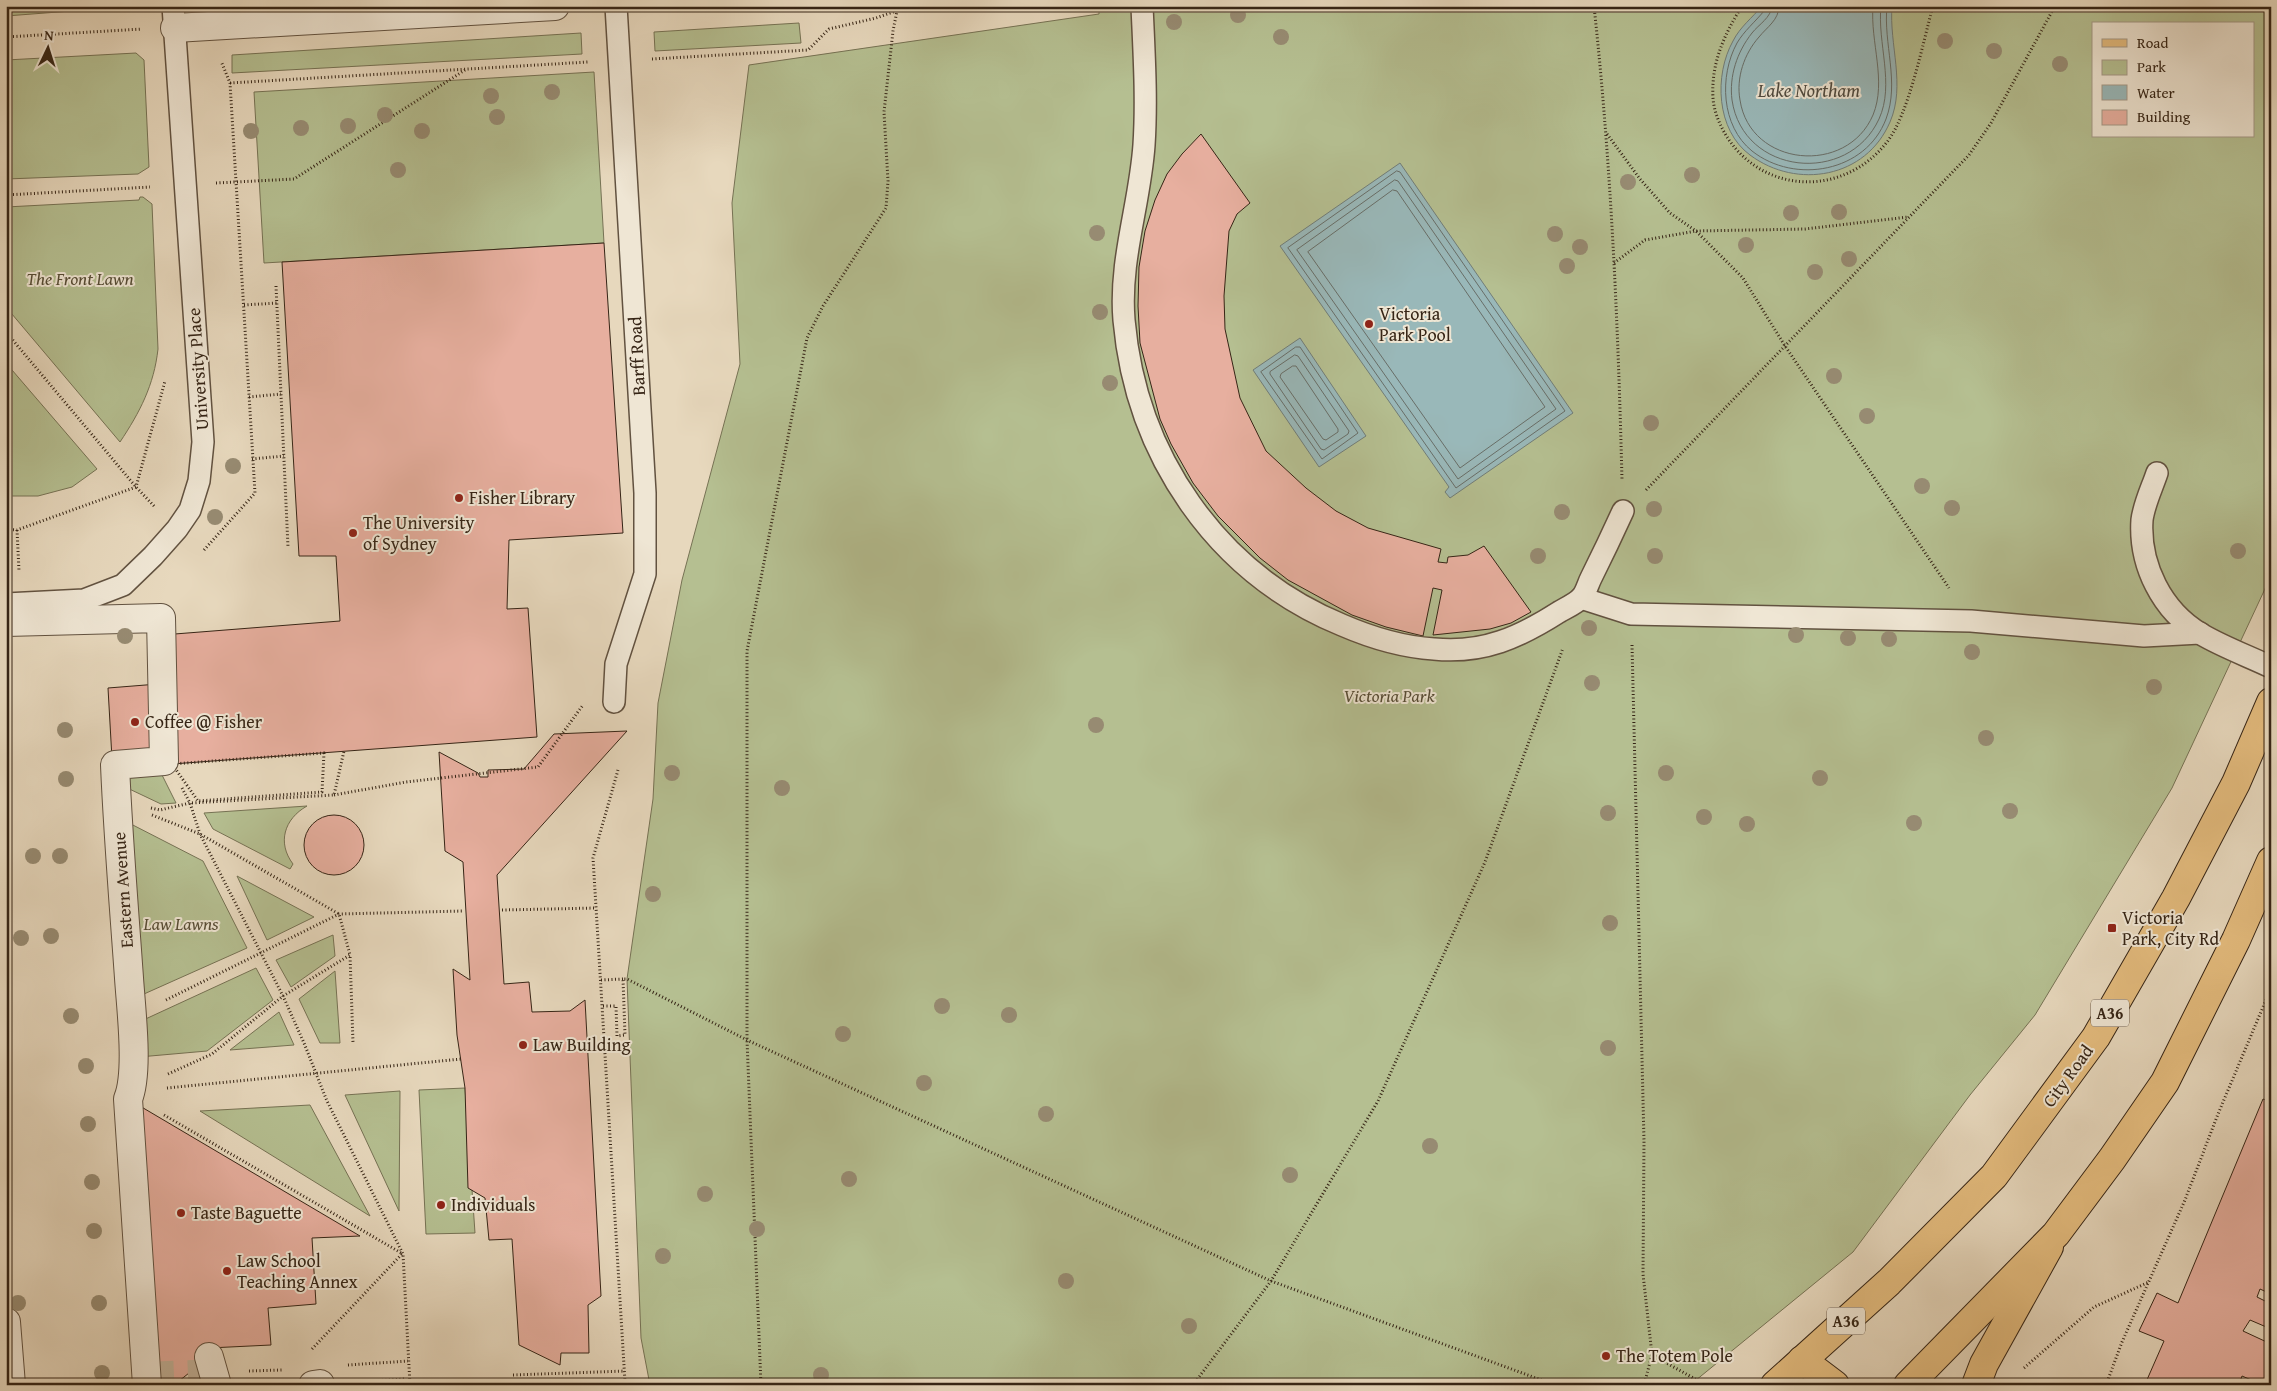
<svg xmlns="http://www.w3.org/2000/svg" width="2277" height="1391" font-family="'Gentium Book Plus',serif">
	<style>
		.green { fill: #b5bf91; stroke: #767254; fill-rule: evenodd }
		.water { fill: #99b8b9; stroke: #717d78 }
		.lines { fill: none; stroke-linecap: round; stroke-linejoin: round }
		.shore { stroke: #686e68; stroke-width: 1 }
		.building { fill: #e7af9f; stroke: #362516 }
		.pedestrian-tunnel { stroke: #c4b49c; stroke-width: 28; stroke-dasharray: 28 14; stroke-linecap: butt }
		.service-casing { stroke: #625240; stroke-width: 24 }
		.pedestrian-casing { stroke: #625240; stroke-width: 30 }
		.minor-casing { stroke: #625240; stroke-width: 30 }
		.primary-casing { stroke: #362516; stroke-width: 30 }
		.trunk-casing { stroke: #362516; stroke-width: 30 }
		.path { stroke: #362516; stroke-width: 3; stroke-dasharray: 1 2.5; stroke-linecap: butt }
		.service { stroke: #efe6d4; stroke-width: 21 }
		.pedestrian { stroke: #efe6d4; stroke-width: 28 }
		.minor { stroke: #efe6d4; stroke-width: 28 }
		.primary { stroke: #e4bc7e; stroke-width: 28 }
		.trunk { stroke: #e4bc7e; stroke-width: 28 }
		.tree { fill: #978b72 }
		.poi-dot { fill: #8f2418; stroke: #efe6d4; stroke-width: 2 }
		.labels { text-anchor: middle; stroke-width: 4; stroke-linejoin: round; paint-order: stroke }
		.shield { fill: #efe6d4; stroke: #6e5f4f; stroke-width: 1 }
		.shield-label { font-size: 16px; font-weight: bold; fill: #362516 }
		.park-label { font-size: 18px; font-style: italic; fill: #564c35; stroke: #efe6d4 }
		.poi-label { font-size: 18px; fill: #362516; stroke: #efe6d4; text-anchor: start }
		.street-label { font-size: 18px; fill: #362516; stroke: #efe6d4 }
		.water-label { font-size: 19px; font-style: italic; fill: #4f4a3f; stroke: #efe6d4 }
	</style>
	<rect width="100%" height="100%" fill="#e7d8bd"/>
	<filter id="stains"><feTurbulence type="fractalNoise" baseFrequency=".004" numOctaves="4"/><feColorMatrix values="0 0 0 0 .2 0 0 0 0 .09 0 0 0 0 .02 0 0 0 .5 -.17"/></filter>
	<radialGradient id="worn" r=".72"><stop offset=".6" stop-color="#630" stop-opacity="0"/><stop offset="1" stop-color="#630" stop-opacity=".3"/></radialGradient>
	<g class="green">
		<path d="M 6,6 L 136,6 L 6,16 Z"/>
		<path d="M 1099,6 L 2271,6 L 2271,576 L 2172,788 L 2035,1015 L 1970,1095 L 1853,1252 L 1690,1385 L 650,1385 L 641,1338 L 627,979 L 653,799 L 658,703 L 682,580 L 740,364 L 732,203 L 749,65 L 1099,14 ZM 2093,24 L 2253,24 L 2253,136 L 2093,136 Z"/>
		<path d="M 799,23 L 801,43 L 655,51 L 654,32 Z"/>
		<path d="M 581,33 L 582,54 L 232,73 L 232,55 Z"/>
		<path d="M 136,53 L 144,60 L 149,167 L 138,174 L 6,179 L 6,60 Z"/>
		<path d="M 594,72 L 604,243 L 264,263 L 254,92 Z"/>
		<path d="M 140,197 L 143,197 L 152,204 L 158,349 C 154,385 140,412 120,442 L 6,307 L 6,207 L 139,200 Z"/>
		<path d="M 6,363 L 97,469 L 72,487 L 38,496 L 6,496 Z"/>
		<path d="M 158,767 L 176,803 L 161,804 L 123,786 L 123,771 Z"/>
		<path d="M 307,806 C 284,819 277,843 293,864 L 290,869 L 213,829 L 204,813 Z"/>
		<path d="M 127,822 L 203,861 L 247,948 L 135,998 Z"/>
		<path d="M 237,876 L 314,917 L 267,940 Z"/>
		<path d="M 333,935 L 335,956 L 291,987 L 276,960 Z"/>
		<path d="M 256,968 L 273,1000 L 207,1051 L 139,1057 L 139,1022 Z"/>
		<path d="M 335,971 L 340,1043 L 320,1043 L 299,999 Z"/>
		<path d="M 279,1012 L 294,1045 L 230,1050 Z"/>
		<path d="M 465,1088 L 475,1233 L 426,1234 L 419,1090 Z"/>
		<path d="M 400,1091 L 399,1211 L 345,1095 Z"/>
		<path d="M 310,1105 L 370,1216 L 200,1111 Z"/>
	</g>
	<g class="water">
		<path d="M 1762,6 L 1892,6 C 1889,45 1906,85 1890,122 C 1866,178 1797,190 1750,155 C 1716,130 1714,75 1733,41 C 1740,27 1752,18 1762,6 Z"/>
		<path d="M 1400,163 L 1573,413 L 1450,498 L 1445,492 L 1449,487 L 1280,246 Z"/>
		<path d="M 1300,338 L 1366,436 L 1319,467 L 1253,370 Z"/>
	</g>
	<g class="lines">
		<g class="shore">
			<path d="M 1765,6 L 1764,11 C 1755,22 1744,31 1737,43 C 1719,76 1721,126 1752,151 C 1795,185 1866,172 1886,119 C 1900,82 1883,44 1887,6"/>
			<path d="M 1772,6 C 1771,18 1759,24 1752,33 C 1737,52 1729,76 1732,100 C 1743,175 1848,186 1879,119 C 1895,84 1877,43 1881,6"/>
			<path d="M 1779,6 C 1779,20 1767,27 1759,37 C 1744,54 1736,78 1740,100 C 1750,167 1847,176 1873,115 C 1887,81 1870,42 1873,6"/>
			<path d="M 1397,171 L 1400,172 L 1565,411 L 1456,488 L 1288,248 Z"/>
			<path d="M 1395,180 L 1398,181 L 1556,409 L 1458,479 L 1297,250 Z"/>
			<path d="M 1393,190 L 1397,191 L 1545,407 L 1460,468 L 1308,252 Z"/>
			<path d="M 1296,347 L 1300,347 L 1358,433 L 1322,459 L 1261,372 Z"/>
			<path d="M 1295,355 L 1298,356 L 1349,431 L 1348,434 L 1324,450 L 1321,449 L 1270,374 L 1270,372 Z"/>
			<path d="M 1293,366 L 1296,366 L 1338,429 L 1338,432 L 1326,440 L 1323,439 L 1280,377 L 1281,374 Z"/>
		</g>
	</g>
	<g class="building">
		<path d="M 1201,134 L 1250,203 L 1237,214 L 1229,231 L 1224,296 L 1225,329 L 1240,398 L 1266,451 L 1306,488 L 1336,511 L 1368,528 L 1441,549 L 1438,562 L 1447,563 L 1448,557 L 1468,555 L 1484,546 L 1531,612 L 1511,623 L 1490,629 L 1433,635 L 1442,590 L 1433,588 L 1423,636 L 1386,627 L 1352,615 L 1288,580 L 1260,558 L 1218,516 L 1193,483 L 1171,444 L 1160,419 L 1140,343 L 1138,306 L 1139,267 L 1145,231 L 1155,200 L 1167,174 L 1182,154 Z"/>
		<path d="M 604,243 L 623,533 L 509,540 L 507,609 L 528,608 L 537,737 L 172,764 L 162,635 L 340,621 L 336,556 L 299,556 L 282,262 Z"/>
		<path d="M 158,684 L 162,756 L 112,759 L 108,688 Z"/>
		<path d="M 627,731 L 497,875 L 504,984 L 529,982 L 532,1012 L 570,1011 L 585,1000 L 601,1296 L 588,1305 L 589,1353 L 561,1353 L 560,1365 L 519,1345 L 512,1239 L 489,1240 L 485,1198 L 468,1188 L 465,1088 L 457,1035 L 453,969 L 470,980 L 463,862 L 445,851 L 439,752 L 478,773 L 480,777 L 488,777 L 488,770 L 524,769 L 554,734 Z"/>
		<circle cx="334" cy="845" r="30"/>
		<path d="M 128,1099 L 360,1236 L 312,1238 L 316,1304 L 268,1308 L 271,1345 L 209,1348 L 209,1357 L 174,1385 L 148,1385 Z"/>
		<path d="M 2263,1099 L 2271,1102 L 2271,1260 L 2269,1265 L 2271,1266 L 2271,1294 L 2260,1289 L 2257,1297 L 2271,1304 L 2271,1329 L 2250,1320 L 2243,1331 L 2271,1344 L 2271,1365 L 2263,1385 L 2242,1376 L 2239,1384 L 2241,1385 L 2154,1385 L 2146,1382 L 2164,1341 L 2139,1331 L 2157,1293 L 2178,1303 Z"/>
	</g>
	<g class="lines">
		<path class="pedestrian-tunnel" d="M 146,1376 L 214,1373"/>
		<g class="service-casing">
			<g id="service">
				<path d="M 1142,6 C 1144,52 1147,99 1144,145 C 1140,204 1119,260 1124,320 C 1136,455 1216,573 1342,625 C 1372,638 1402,647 1434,649 C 1483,654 1520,637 1559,612 C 1566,608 1577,603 1582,597 C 1586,592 1588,584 1591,578 C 1602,556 1613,533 1623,511"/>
				<path d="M 2157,473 C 2152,488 2144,504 2142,520 C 2139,565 2162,611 2201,634 C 2223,647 2248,656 2271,667"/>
				<path d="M 1581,598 L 1631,614 L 1971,621 L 2144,636 L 2200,633"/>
				<path d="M 6,604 L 84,600 L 123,585 L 153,556 L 177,529 L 190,510 L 199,481 L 203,442 L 173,6"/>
				<path d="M 614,702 L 616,664 L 645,574 L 645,493 L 616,6"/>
			</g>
		</g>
		<g class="pedestrian-casing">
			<g id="pedestrian">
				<path d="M 6,622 L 161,618 L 164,761 L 115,765 C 118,836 124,907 129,978 C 131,1009 139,1072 128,1099 L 147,1385"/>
				<path d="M 6,1322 L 11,1385"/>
				<path d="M 209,1357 L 217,1385"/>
				<path d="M 313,1385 L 320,1384"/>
			</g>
		</g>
		<g class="minor-casing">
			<path id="minor" d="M 175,28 L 555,6"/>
		</g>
		<g class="primary-casing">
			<g id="primary">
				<path d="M 1802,1360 L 1835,1385"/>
				<path d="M 1976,1385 L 1984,1364 L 2049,1247"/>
			</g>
		</g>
		<g class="trunk-casing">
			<g id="trunk">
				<path d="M 1775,1385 L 1889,1282 L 1994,1176 L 2096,1037 L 2176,898 L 2236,783 L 2271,702"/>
				<path d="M 1908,1385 L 2056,1234 L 2112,1159 L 2165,1082 L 2236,940 L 2271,861"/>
			</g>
		</g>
		<g class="path">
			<path d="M 1594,6 C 1611,163 1618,321 1622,480"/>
			<path d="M 1742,6 C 1724,35 1711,63 1713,98 C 1714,113 1721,128 1729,140 C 1768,196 1846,195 1887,142 C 1909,114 1923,42 1933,6"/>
			<path d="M 6,37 L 142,29"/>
			<path d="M 652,59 L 808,50 L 829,29 L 876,18 L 910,6"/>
			<path d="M 230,83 L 588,62"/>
			<path d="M 1607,134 L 1640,179 L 1670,213 L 1696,231 L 1805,229 L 1908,217"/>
			<path d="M 216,183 L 294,179 L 465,70"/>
			<path d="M 6,195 L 150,187"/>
			<path d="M 2269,229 L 2271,226"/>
			<path d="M 1614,263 L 1645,240 L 1696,231 L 1743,278 L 1785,346 L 1949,588"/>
			<path d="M 276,286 L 288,547"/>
			<path d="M 244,305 L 277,303"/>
			<path d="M 6,332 L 136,487 L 155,507"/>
			<path d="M 249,397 L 281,394"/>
			<path d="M 252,459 L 284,456"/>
			<path d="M 1646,490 L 1969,155 L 1991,123 L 2055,6"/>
			<path d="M 6,529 L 17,530 L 136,487 L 165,381"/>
			<path d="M 17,530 L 19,571"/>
			<path d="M 204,550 L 255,493 L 230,83 L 221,61"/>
			<path d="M 1632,645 L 1644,1141 L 1643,1274 L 1652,1355 L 1644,1385"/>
			<path d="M 324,753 L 322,792 L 198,801 L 172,764 Z"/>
			<path d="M 618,770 L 593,858 L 625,1382"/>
			<path d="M 182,788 L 190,803 L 200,834 L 283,996 L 304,1043 L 327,1101 L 403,1254 L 410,1385"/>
			<path d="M 334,795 L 406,782 L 538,767 L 583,705"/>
			<path d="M 151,808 L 160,810 L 190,803 L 334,795 L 344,751"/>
			<path d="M 152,815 L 200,834 L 339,914 L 350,955"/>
			<path d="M 502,910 L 596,908"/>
			<path d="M 601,980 L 623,979"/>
			<path d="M 166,1000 L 339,914 L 463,911"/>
			<path d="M 603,1006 L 616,1006 L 617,1036 L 625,1035 L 623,979 L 627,979 L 747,1040 L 1271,1281 L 1555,1385"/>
			<path d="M 168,1074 L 212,1054 L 283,996 L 350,955 L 353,1043"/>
			<path d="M 167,1088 L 461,1059"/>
			<path d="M 164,1115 L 403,1254"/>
			<path d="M 312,1349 L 402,1254"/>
			<path d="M 1652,1355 L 1706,1385"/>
			<path d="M 348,1365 L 408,1361"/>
			<path d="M 2024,1368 L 2094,1307 L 2149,1282"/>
			<path d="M 249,1371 L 282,1370"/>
			<path d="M 513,1375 L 625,1371"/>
			<path d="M 354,1382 L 406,1379"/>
			<path d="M 761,1385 L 747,1040 L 747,651 L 807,338 L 823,306 L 886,208 L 888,181 L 884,112 L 893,31 L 897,11"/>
			<path d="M 1193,1385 L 1271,1281 L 1378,1101 L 1485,862 L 1563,648"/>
			<path d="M 2106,1385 L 2122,1342 L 2185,1200 L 2218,1114 L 2271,988"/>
		</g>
		<use href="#service" class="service"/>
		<use href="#pedestrian" class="pedestrian"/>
		<use href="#minor" class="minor"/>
		<use href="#primary" class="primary"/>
		<use href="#trunk" class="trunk"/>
	</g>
	<g class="tree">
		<circle cx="1238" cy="15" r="8"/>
		<circle cx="1174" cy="22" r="8"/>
		<circle cx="1281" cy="37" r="8"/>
		<circle cx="1945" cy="41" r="8"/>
		<circle cx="1994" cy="51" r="8"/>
		<circle cx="2060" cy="64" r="8"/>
		<circle cx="552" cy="92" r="8"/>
		<circle cx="491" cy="96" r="8"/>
		<circle cx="385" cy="115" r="8"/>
		<circle cx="497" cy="117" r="8"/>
		<circle cx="348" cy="126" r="8"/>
		<circle cx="301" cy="128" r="8"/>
		<circle cx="251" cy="131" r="8"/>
		<circle cx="422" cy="131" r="8"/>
		<circle cx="398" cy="170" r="8"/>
		<circle cx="1692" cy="175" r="8"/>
		<circle cx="1628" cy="182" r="8"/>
		<circle cx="1839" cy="212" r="8"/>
		<circle cx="1791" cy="213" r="8"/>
		<circle cx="1097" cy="233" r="8"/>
		<circle cx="1555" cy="234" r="8"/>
		<circle cx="1746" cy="245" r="8"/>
		<circle cx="1580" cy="247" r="8"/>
		<circle cx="1849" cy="259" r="8"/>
		<circle cx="1567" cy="266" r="8"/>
		<circle cx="1815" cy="272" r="8"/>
		<circle cx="1100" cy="312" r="8"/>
		<circle cx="1834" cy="376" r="8"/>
		<circle cx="1110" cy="383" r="8"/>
		<circle cx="1867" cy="416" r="8"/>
		<circle cx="1651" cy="423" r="8"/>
		<circle cx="233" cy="466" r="8"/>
		<circle cx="1922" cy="486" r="8"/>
		<circle cx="1952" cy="508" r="8"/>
		<circle cx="1654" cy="509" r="8"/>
		<circle cx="1562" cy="512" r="8"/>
		<circle cx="215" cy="517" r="8"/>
		<circle cx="2238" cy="551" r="8"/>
		<circle cx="1538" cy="556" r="8"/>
		<circle cx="1655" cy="556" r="8"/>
		<circle cx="1589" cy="628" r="8"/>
		<circle cx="1796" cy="635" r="8"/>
		<circle cx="125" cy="636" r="8"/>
		<circle cx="1848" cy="638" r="8"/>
		<circle cx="1889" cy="639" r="8"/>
		<circle cx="1972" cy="652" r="8"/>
		<circle cx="1592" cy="683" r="8"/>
		<circle cx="2154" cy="687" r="8"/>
		<circle cx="1096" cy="725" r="8"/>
		<circle cx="65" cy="730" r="8"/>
		<circle cx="1986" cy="738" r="8"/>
		<circle cx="672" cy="773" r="8"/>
		<circle cx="1666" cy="773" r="8"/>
		<circle cx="1820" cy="778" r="8"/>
		<circle cx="66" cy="779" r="8"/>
		<circle cx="782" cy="788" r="8"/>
		<circle cx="2010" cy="811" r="8"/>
		<circle cx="1608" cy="813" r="8"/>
		<circle cx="1704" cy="817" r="8"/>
		<circle cx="1914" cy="823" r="8"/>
		<circle cx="1747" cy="824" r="8"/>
		<circle cx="33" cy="856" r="8"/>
		<circle cx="60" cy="856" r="8"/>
		<circle cx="653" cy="894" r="8"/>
		<circle cx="1610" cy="923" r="8"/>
		<circle cx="51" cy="936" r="8"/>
		<circle cx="21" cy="938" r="8"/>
		<circle cx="942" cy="1006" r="8"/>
		<circle cx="1009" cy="1015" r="8"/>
		<circle cx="71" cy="1016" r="8"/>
		<circle cx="843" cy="1034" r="8"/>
		<circle cx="1608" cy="1048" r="8"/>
		<circle cx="86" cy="1066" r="8"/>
		<circle cx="924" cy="1083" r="8"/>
		<circle cx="1046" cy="1114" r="8"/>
		<circle cx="88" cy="1124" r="8"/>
		<circle cx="1430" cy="1146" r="8"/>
		<circle cx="1290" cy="1175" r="8"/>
		<circle cx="849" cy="1179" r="8"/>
		<circle cx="92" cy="1182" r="8"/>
		<circle cx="705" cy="1194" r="8"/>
		<circle cx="757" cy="1229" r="8"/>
		<circle cx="94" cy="1231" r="8"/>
		<circle cx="663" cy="1256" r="8"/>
		<circle cx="1066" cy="1281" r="8"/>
		<circle cx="18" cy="1303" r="8"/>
		<circle cx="99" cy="1303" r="8"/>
		<circle cx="1189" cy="1326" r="8"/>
		<circle cx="102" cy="1373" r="8"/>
		<circle cx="821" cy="1375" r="8"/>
	</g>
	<g class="poi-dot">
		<circle cx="1369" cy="324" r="5"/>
		<circle cx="459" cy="498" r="5"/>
		<circle cx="353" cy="533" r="5"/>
		<circle cx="135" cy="722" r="5"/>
		<rect x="2107" y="923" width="10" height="10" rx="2.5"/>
		<circle cx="523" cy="1045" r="5"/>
		<circle cx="441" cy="1205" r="5"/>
		<circle cx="181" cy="1213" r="5"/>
		<circle cx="227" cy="1271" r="5"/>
		<circle cx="1606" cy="1356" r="5"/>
	</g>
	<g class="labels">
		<g class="shield">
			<rect x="2091" y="999.5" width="38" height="27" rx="4"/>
			<rect x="1827" y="1307.5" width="38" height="27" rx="4"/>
		</g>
		<g class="shield-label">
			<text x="2110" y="1019">A36</text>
			<text x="1846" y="1327">A36</text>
		</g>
		<g class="park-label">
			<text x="80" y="285">The Front Lawn</text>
			<text x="1389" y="702">Victoria Park</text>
			<text x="181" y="930">Law Lawns</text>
		</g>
		<g class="poi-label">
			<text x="1379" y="320">Victoria<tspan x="1379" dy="21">Park Pool</tspan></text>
			<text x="469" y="504">Fisher Library</text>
			<text x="363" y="529">The University<tspan x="363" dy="21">of Sydney</tspan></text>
			<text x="145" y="728">Coffee @ Fisher</text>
			<text x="2122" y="924">Victoria<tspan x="2122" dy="21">Park, City Rd</tspan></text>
			<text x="533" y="1051">Law Building</text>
			<text x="451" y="1211">Individuals</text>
			<text x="191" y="1219">Taste Baguette</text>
			<text x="237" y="1267">Law School<tspan x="237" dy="21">Teaching Annex</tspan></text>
			<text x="1616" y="1362">The Totem Pole</text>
		</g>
		<g class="street-label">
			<text transform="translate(637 356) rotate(-93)" y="6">Barff Road</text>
			<text transform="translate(198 369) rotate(-94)" y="6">University Place</text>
			<text transform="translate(123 890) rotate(-94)" y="6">Eastern Avenue</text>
			<text transform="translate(2068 1076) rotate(-54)" y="6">City Road</text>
		</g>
		<g class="water-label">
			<text x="1809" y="97">Lake Northam</text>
		</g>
	</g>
	<rect width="2277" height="1391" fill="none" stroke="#e7d8bd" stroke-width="25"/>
	<rect x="8" y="8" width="2262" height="1376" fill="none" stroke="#362516" stroke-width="2.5"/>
	<rect x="12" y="12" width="2252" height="1366" fill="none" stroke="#362516"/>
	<rect x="2092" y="22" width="162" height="115" fill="#efe6d4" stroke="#a59988"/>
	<rect x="2102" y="39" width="25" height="8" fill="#e4bc7e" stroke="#a59988"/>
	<text x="2137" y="48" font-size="15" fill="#362516">Road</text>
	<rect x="2102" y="60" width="25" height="15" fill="#b5bf91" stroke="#a59988"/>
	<text x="2137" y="72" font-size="15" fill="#362516">Park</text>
	<rect x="2102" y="85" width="25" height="15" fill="#99b8b9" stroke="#a59988"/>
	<text x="2137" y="98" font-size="15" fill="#362516">Water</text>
	<rect x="2102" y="110" width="25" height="15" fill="#e7af9f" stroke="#a59988"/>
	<text x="2137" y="122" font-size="15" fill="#362516">Building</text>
	<g transform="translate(48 48) rotate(4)" stroke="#efe6d4" stroke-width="4" paint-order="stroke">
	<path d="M0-4L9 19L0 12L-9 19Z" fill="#362516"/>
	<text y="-8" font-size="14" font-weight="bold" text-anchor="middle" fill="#362516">N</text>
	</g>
	<rect width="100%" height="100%" filter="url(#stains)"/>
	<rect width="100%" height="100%" fill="url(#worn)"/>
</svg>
